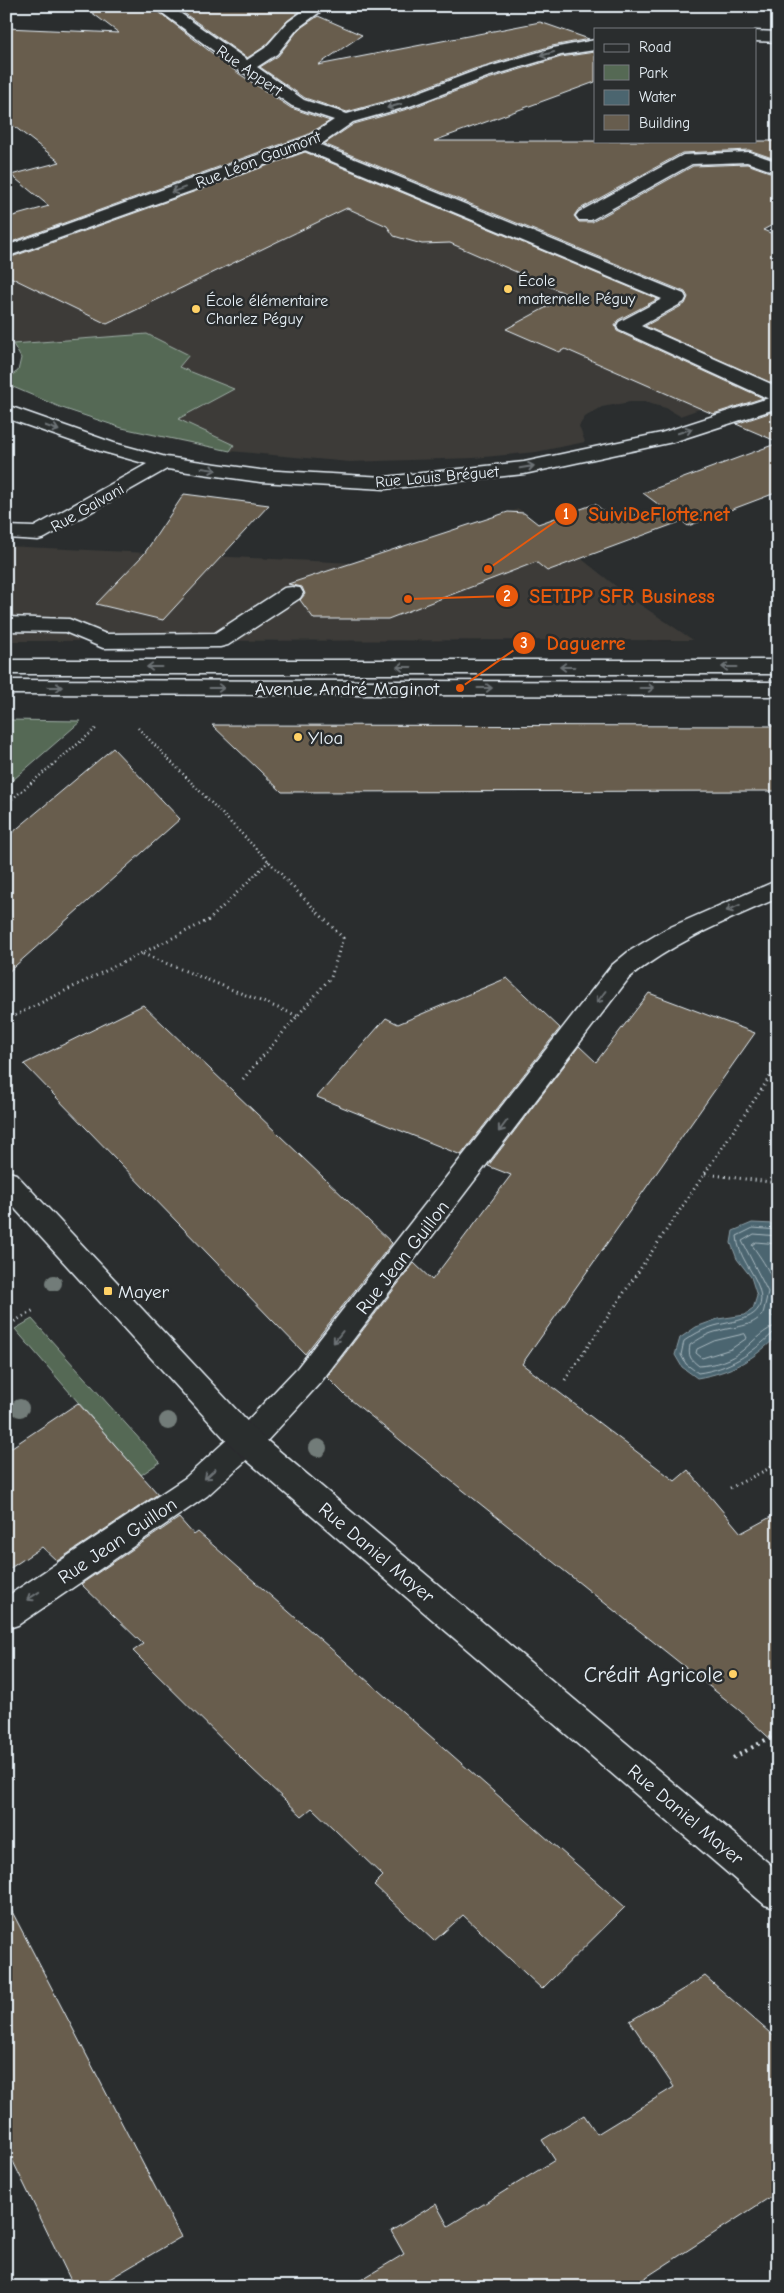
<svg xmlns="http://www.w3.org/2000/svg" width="784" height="2293" font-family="'Comic Neue',sans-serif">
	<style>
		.built { fill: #3c3b38 }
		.green { fill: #556954; stroke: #9eada6 }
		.water { fill: #4b656f; stroke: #8a9da6 }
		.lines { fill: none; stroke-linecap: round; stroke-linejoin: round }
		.shore { stroke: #a9b9c1; stroke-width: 1 }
		.building { fill: #675d4e; stroke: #e8f1f8 }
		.service-casing { stroke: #e8f1f8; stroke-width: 3 }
		.minor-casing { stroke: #e8f1f8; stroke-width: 3 }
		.secondary-casing { stroke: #e8f1f8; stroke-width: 3 }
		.primary-casing { stroke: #e8f1f8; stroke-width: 3 }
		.path-far2 { stroke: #e8f1f8; stroke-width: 2.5; stroke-dasharray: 1 3; stroke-linecap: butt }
		.path-far1 { stroke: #e8f1f8; stroke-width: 3; stroke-dasharray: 1 4; stroke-linecap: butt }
		.path { stroke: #e8f1f8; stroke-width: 4; stroke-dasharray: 2 5; stroke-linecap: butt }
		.service { fill: #2a2d2e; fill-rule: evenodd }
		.minor { fill: #2a2d2e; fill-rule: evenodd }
		.secondary { fill: #2a2d2e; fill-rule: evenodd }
		.primary { fill: #2a2d2e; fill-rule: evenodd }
		.tree { fill: #727b79 }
		.oneway { stroke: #6c7275 }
		.poi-dot { fill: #ffd166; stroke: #2a2d2e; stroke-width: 2 }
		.labels { text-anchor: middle; stroke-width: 5; stroke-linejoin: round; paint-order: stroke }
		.far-street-label { font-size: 16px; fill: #e8f1f8; stroke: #2a2d2e }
		.far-poi-label { font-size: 16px; fill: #e8f1f8; stroke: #2a2d2e; text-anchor: start }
		.street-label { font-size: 19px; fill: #e8f1f8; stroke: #2a2d2e }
		.poi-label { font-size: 19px; fill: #e8f1f8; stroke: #2a2d2e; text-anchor: start }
		.near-poi-label { font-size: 22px; fill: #e8f1f8; stroke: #2a2d2e; text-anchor: end }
		.leader { fill: none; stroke: #e8590c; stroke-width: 2 }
		.callout-dot { fill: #e8590c; stroke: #2a2d2e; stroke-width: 2 }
		.mark-label { font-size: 15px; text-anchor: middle; font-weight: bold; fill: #fff }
		.callout-label { font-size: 20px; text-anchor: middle; font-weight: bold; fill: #e8590c; stroke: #2a2d2e; stroke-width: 5; stroke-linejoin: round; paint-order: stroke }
	</style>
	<rect width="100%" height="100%" fill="#2a2d2e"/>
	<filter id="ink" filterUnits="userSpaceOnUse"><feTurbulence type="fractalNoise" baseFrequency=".02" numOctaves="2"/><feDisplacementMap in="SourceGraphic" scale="10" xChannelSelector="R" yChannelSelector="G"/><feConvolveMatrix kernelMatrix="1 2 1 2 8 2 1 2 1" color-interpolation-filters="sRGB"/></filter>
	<g filter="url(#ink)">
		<g class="built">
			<path d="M 326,145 L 705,301 L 644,323 L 773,383 L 680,416 L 666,408 L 644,402 L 630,402 L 602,407 L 585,417 L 579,426 L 585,442 L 536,452 L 474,458 L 349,462 L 230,451 L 163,438 L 122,428 L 62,408 L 6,384 L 6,379 L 18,371 L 21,358 L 13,344 L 6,341 L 6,264 Z"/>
			<path d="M 519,509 L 632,599 L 693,640 L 6,641 L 6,546 L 374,564 L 438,535 Z"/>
		</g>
		<g class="green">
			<path d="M 147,334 L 189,355 L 179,367 L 234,389 L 178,419 L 234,445 L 230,451 L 122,428 L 62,408 L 6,384 L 6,379 L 18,371 L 21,358 L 13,344 Z"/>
			<path d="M 6,720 L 81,721 L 6,786 Z"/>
			<path d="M 32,1319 L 160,1462 L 141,1475 L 15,1329 Z"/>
		</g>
		<path class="water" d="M 752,1223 L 774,1224 L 778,1226 L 778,1335 C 753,1360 732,1372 697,1378 L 682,1367 L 675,1355 L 680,1338 L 696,1327 L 718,1319 L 745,1315 L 753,1309 L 757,1296 L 751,1277 L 737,1259 L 731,1243 L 733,1231 Z"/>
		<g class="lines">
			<g class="shore">
				<path d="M 778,1230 L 753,1228 L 737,1236 C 738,1257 753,1270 759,1288 C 770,1322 731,1320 711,1327 C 701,1330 693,1335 684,1341 L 681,1355 L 686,1364 L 698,1373 C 729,1369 751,1354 773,1333 L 778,1332"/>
				<path d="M 778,1236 L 754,1234 L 742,1241 L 768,1292 L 763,1314 C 751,1328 735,1326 719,1331 C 708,1333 699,1339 690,1345 C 688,1356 690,1359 699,1366 C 715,1365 731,1360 743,1350 C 754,1341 764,1329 778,1325"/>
				<path d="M 778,1244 L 756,1242 L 752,1245 C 769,1270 781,1285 771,1316 L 778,1318"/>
				<path d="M 745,1334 L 747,1338 L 731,1349 L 702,1358 L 696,1353 L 697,1349 L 714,1341 Z"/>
			</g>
		</g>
		<g class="building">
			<path d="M 83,6 L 151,6 L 238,73 L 291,108 L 330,121 L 307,135 L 6,244 L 6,218 L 49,206 L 11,175 L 60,162 L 6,120 L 6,28 L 119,33 Z"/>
			<path d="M 174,6 L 297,6 L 303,9 L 287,21 L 264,47 L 247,58 Z"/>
			<path d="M 318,16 L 362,35 L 318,65 L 540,22 L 589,39 L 552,46 L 474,69 L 397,98 L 347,112 L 305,98 L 260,67 L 278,56 L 299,29 Z"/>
			<path d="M 595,52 L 595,82 L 434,141 L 778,141 L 778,160 L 749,150 L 682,153 L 578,210 L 574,216 L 579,222 L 592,222 L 693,166 L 747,164 L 778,175 L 778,222 L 763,230 L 778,236 L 778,386 L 645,326 L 685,304 L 688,297 L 685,292 L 324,144 L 354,124 L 411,108 L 488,79 L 561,57 Z"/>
			<path d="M 305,152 L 658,299 L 618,320 L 615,325 L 617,331 L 763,398 L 713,414 L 565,349 L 559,352 L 506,329 L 569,295 L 450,243 L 422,244 L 404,239 L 394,236 L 387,226 L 347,208 L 107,324 L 6,275 L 6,259 Z"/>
			<path d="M 778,410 L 778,442 L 736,424 Z"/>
			<path d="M 778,443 L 778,492 L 688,526 L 682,521 L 547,571 L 536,562 L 388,619 L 314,619 L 300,600 L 305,594 L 302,587 L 288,584 L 508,512 L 524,513 L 538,524 L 595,504 L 607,514 L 674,516 L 643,493 Z"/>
			<path d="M 184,494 L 269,505 L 163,620 L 96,604 L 144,554 Z"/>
			<path d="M 212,725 L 778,726 L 778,791 L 282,792 Z"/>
			<path d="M 113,748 L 180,819 L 6,974 L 6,838 Z"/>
			<path d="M 507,978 L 560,1028 L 461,1155 L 317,1097 L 386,1018 L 398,1024 Z"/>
			<path d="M 649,993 L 755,1033 L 522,1364 L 675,1481 L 688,1470 L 741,1533 L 778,1513 L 778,1746 L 739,1710 L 400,1440 L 345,1395 L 327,1377 L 414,1263 L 432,1280 L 511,1175 L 488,1166 L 579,1046 L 596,1062 Z"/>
			<path d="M 143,1005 L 392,1243 L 305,1354 L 24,1064 Z"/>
			<path d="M 78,1403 L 158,1494 L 57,1561 L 42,1547 L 6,1571 L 6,1451 Z"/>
			<path d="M 179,1518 L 194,1535 L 198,1532 L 625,1907 L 542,1989 L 463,1915 L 434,1941 L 374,1885 L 383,1876 L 312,1808 L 302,1816 L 251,1768 L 133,1651 L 143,1644 L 81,1584 Z"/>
			<path d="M 6,1900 L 181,2237 L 96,2287 L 74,2287 L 6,2147 Z"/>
			<path d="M 705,1976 L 778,2040 L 778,2192 L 631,2287 L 349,2287 L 404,2254 L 391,2231 L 436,2204 L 448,2226 L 555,2160 L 542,2140 L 584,2115 L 597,2134 L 674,2087 L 630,2021 Z"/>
		</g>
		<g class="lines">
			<g class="service-casing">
				<g id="service">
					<path d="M 306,139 L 684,294 L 686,298 L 684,302 L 641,326 L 769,383 L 778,388 L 778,403 L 619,330 L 617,326 L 619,322 L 662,299 L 300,148 L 298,144 L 300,140 Z"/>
					<path d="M 292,587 L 300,588 L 303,593 L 300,598 L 228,645 L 220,647 L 103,648 L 65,632 L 6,631 L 6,617 L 69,619 L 106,634 L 215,633 L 284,588 Z"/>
				</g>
			</g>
			<g class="minor-casing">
				<g id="minor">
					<path d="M 153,6 L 170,6 L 247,60 L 265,48 L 288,22 L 310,6 L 328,6 L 298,28 L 277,54 L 257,67 L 304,100 L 347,114 L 398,100 L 475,71 L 553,48 L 595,40 L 595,50 L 561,55 L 487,77 L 410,106 L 353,122 L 320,145 L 6,257 L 6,246 L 308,137 L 334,120 L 292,106 L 244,73 L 239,71 L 237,68 Z"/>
					<path d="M 755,31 L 778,32 L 778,42 L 755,41 Z"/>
					<path d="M 749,152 L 778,162 L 778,173 L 747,162 L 692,164 L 591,220 L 579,220 L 576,216 L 579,212 L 683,155 Z"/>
					<path d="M 778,395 L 778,408 L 673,442 L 524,474 L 385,489 L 260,482 L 167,469 L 45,538 L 38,540 L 6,538 L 6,526 L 34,527 L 147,464 L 100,451 L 6,418 L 6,405 L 114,443 L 166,457 L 260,470 L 385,477 L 524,462 L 661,433 Z"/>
					<path d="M 778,880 L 778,898 C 725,921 674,942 629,978 L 320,1383 L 266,1442 L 207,1496 L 18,1625 L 6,1629 L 6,1597 L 185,1478 L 244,1424 L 298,1367 L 611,966 L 628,952 L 666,929 Z"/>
				</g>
			</g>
			<g class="secondary-casing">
				<path id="secondary" d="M 6,1171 L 16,1174 L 258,1433 L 778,1871 L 778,1909 L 765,1905 L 236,1451 L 6,1199 Z"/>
			</g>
			<g class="primary-casing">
				<g id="primary">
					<rect x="6" y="660" width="772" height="14"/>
					<path d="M 6,680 L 778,682 L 778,696 L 6,694 Z"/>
				</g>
			</g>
			<g class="path-far2">
				<path d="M 138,728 L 283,876"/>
				<path d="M 6,804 L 98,727"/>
				<path d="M 254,876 L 269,861"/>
			</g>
			<g class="path-far1">
				<path d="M 143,954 L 298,1016"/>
				<path d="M 6,1020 L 209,920 L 255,875"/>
				<path d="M 243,1079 L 331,977 L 343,938 L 281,875"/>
				<path d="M 705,1174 L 778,1183"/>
				<path d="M 10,1324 L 34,1310"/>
				<path d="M 565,1380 L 778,1065"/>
				<path d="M 730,1488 L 778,1464"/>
			</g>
			<path class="path" d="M 733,1758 L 778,1733"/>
			<use href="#service" class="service"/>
			<use href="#minor" class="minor"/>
			<use href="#secondary" class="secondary"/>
			<use href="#primary" class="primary"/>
		</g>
		<g class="tree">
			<circle cx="54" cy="1283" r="8"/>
			<circle cx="20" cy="1408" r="9"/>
			<circle cx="168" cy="1421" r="9"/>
			<circle cx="318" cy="1448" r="9"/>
		</g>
		<defs><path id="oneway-shaft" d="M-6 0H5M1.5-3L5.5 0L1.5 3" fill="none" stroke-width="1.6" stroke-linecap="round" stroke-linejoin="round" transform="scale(1.25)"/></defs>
		<g class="oneway">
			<use href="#oneway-shaft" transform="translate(547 54) rotate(164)"/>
			<use href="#oneway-shaft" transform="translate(394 106) rotate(164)"/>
			<use href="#oneway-shaft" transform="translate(178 190) rotate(160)"/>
			<use href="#oneway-shaft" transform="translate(52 428) rotate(19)"/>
			<use href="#oneway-shaft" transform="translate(685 431) rotate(-18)"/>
			<use href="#oneway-shaft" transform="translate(527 467) rotate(-10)"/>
			<use href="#oneway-shaft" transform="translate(209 469) rotate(8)"/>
			<use href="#oneway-shaft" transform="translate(154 667) rotate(-180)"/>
			<use href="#oneway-shaft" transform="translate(404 667) rotate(-180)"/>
			<use href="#oneway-shaft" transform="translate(567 667) rotate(180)"/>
			<use href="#oneway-shaft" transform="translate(729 667) rotate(-180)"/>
			<use href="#oneway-shaft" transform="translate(55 687)"/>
			<use href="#oneway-shaft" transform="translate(217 688)"/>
			<use href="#oneway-shaft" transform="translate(485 688)"/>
			<use href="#oneway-shaft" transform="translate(647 688)"/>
			<use href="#oneway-shaft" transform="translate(733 908) rotate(156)"/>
			<use href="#oneway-shaft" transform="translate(601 997) rotate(127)"/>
			<use href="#oneway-shaft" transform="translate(503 1126) rotate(127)"/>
			<use href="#oneway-shaft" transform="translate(338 1337) rotate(128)"/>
			<use href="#oneway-shaft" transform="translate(210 1474) rotate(138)"/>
			<use href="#oneway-shaft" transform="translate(33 1596) rotate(146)"/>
		</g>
	</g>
	<g class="poi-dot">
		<circle cx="508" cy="289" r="5"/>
		<circle cx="196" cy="309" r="5"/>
		<circle cx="298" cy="737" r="5"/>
		<rect x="103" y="1286" width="10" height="10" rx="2.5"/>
		<circle cx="733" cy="1674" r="5"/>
	</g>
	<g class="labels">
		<g class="far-street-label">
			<text transform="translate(250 70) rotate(35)" y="6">Rue Appert</text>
			<text transform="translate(258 159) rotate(-21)" y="6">Rue Léon Gaumont</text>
			<text transform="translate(437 476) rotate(-5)" y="6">Rue Louis Bréguet</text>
			<text transform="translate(87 507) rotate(-30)" y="6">Rue Galvani</text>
		</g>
		<g class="far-poi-label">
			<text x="518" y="286">École<tspan x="518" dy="18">maternelle Péguy</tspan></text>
			<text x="206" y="306">École élémentaire<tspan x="206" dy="18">Charlez Péguy</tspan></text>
		</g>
		<g class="street-label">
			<text x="347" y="695">Avenue André Maginot</text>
			<text transform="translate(402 1257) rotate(-52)" y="7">Rue Jean Guillon</text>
			<text transform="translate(117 1540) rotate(-34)" y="7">Rue Jean Guillon</text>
			<text transform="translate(377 1552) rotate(40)" y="7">Rue Daniel Mayer</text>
			<text transform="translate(686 1814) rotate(40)" y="7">Rue Daniel Mayer</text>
		</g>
		<g class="poi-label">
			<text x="308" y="744">Yloa</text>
			<text x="118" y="1298">Mayer</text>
		</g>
		<g class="near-poi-label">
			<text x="723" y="1682">Crédit Agricole</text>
		</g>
	</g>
	<path class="leader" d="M488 569L566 514M408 599L507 596M460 688L524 643"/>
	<g class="callout-dot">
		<circle cx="488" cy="569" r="5"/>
		<circle cx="408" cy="599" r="5"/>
		<circle cx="460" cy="688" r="5"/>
		<circle cx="566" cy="514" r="12"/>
		<circle cx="507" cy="596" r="12"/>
		<circle cx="524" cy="643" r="12"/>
	</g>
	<g class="mark-label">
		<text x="566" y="519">1</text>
		<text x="507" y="601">2</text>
		<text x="524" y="648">3</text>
	</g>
	<g class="callout-label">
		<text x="659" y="521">SuiviDeFlotte.net</text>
		<text x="622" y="603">SETIPP SFR Business</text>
		<text x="586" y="650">Daguerre</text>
	</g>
	<rect width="784" height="2293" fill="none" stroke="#2a2d2e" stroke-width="25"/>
	<rect x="12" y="12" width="759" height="2268" fill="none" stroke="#e8f1f8" stroke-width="2" filter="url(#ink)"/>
	<rect x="594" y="28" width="162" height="115" fill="#2a2d2e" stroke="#767b7f"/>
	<rect x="604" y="44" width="25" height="8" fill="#2a2d2e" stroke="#767b7f"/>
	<text x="639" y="52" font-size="15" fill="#e8f1f8">Road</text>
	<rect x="604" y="65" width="25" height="15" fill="#556954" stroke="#767b7f"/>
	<text x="639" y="78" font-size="15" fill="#e8f1f8">Park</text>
	<rect x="604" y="90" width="25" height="15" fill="#4b656f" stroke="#767b7f"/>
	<text x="639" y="102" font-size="15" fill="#e8f1f8">Water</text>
	<rect x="604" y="115" width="25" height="15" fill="#675d4e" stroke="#767b7f"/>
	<text x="639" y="128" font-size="15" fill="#e8f1f8">Building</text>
</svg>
